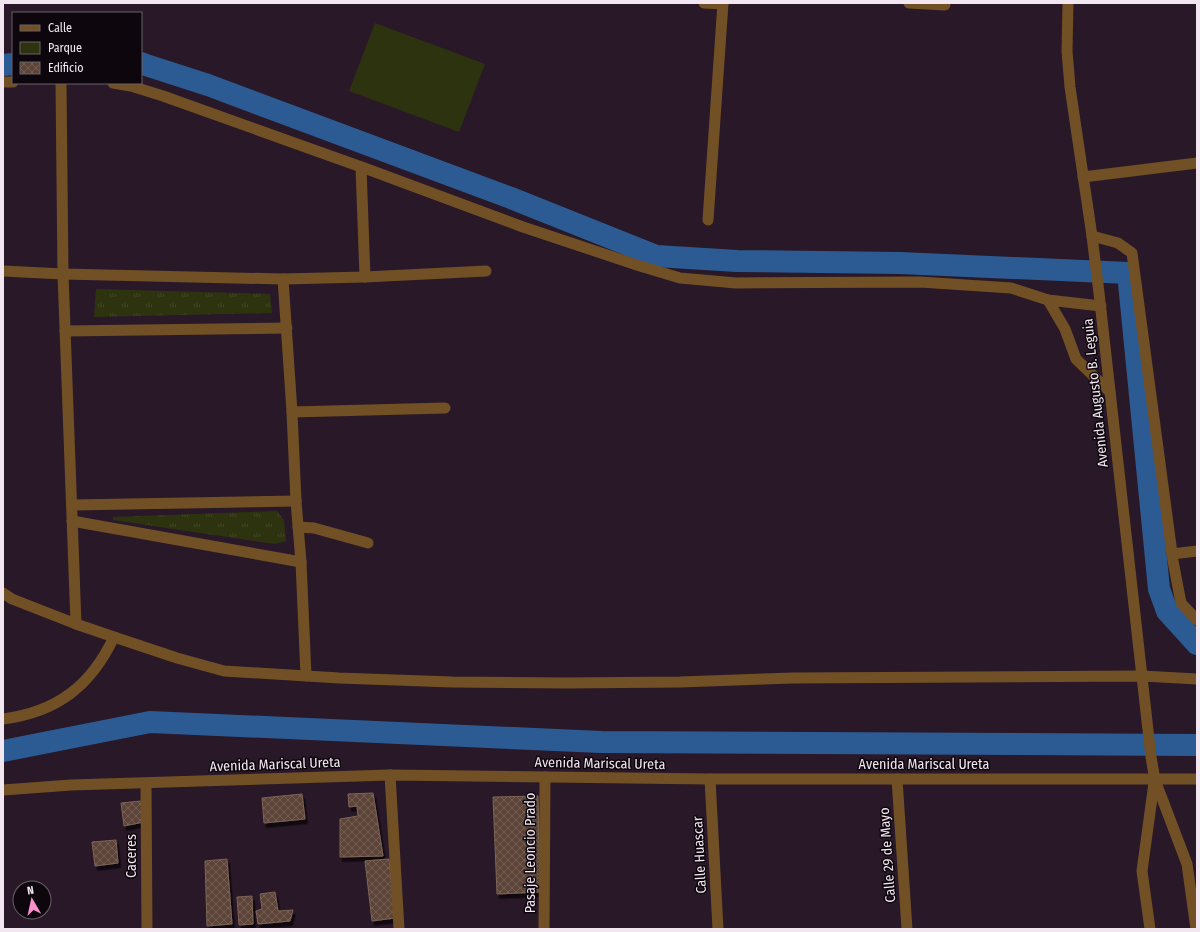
<svg xmlns="http://www.w3.org/2000/svg" width="1200" height="932" font-family="'Fira Sans Condensed',sans-serif">
	<style>
		.grass { fill: url(#grass-tufts) }
		.park { fill: #2d330f }
		.lines { fill: none; stroke-linecap: round; stroke-linejoin: round }
		.canal { stroke: #2c5b93; stroke-width: 22 }
		.building { fill: url(#building-cross-hatch); stroke: #7d6457; filter: url(#shadow) }
		.service { stroke: #725025; stroke-width: 11 }
		.minor { stroke: #725025; stroke-width: 11 }
		.tertiary { stroke: #725025; stroke-width: 11 }
		.labels { text-anchor: middle; stroke-width: 3; stroke-linejoin: round; paint-order: stroke }
		.street-label { font-size: 14px; fill: #f2e6f0; stroke: #0d070d }
	</style>
	<defs>
		<pattern id="grass-tufts" width="24" height="20" patternUnits="userSpaceOnUse"><rect width="24" height="20" fill="#2d330f"/><path d="M3 7l-1-3M5 7V3M7 7l1-3M15 17l-1-3M17 17v-4M19 17l1-3" fill="none" stroke="#424726"/></pattern>
		<pattern id="building-cross-hatch" width="8" height="8" patternUnits="userSpaceOnUse"><rect width="8" height="8" fill="#5c4438"/><path d="M0 0l8 8M0 8l8-8" fill="none" stroke="#745f55"/></pattern>
		<filter id="shadow"><feDropShadow dx="2.5" dy="4.5" stdDeviation="0" flood-color="#0009"/></filter>
	</defs>
	<rect width="100%" height="100%" fill="#291828"/>
	<g class="grass">
		<path d="M 96,289 L 270,294 L 272,313 L 94,317 Z"/>
		<path d="M 277,511 L 284,520 L 286,541 L 275,544 L 113,520 L 113,517 Z"/>
	</g>
	<path class="park" d="M 375,23 L 485,64 L 459,132 L 349,91 Z"/>
	<g class="lines">
		<g class="canal">
			<path d="M 141,63 L 146,65 L 208,85 L 511,198 L 656,256 L 737,261 L 900,263 L 1128,273 L 1159,589 L 1167,611 L 1197,644"/>
			<path d="M 3,65 L 13,64"/>
			<path d="M 3,751 L 150,722 L 601,742 L 1197,745"/>
		</g>
	</g>
	<g class="building">
		<path d="M 373,793 L 383,856 L 340,857 L 340,819 L 358,816 L 357,806 L 349,807 L 348,794 Z"/>
		<path d="M 302,794 L 305,819 L 264,823 L 262,798 Z"/>
		<path d="M 538,796 L 540,892 L 497,894 L 493,797 Z"/>
		<path d="M 141,801 L 144,822 L 124,826 L 121,803 Z"/>
		<path d="M 116,840 L 118,863 L 95,866 L 92,842 Z"/>
		<path d="M 227,859 L 232,924 L 207,926 L 205,861 Z"/>
		<path d="M 389,859 L 395,918 L 372,921 L 365,861 Z"/>
		<path d="M 275,892 L 278,911 L 293,910 L 290,921 L 258,924 L 256,911 L 262,909 L 260,894 Z"/>
		<path d="M 252,896 L 253,924 L 239,925 L 237,897 Z"/>
	</g>
	<g class="lines">
		<g class="service">
			<path d="M 361,167 L 365,277"/>
			<path d="M 292,412 L 445,408"/>
			<path d="M 298,527 L 314,528 L 368,543"/>
		</g>
		<g class="minor">
			<path d="M 704,3 L 723,4"/>
			<path d="M 909,3 L 945,5"/>
			<path d="M 3,82 L 13,82"/>
			<path d="M 61,83 L 63,274 L 76,624"/>
			<path d="M 113,83 L 131,86 L 163,96 L 367,169 L 523,227 L 640,266 L 680,278 L 736,283 L 920,282 L 1011,288 L 1048,300 L 1101,306"/>
			<path d="M 1083,177 L 1197,163"/>
			<path d="M 708,220 L 723,3"/>
			<path d="M 1092,236 L 1118,243 L 1132,253 L 1173,561 L 1181,603 L 1197,620"/>
			<path d="M 3,271 L 63,274 L 283,279 L 365,277 L 486,271"/>
			<path d="M 283,279 L 292,412 L 296,501 L 301,562 L 306,676"/>
			<path d="M 1048,300 L 1065,329 L 1076,359 L 1110,392"/>
			<path d="M 65,331 L 287,328"/>
			<path d="M 72,505 L 296,501"/>
			<path d="M 72,521 L 301,562"/>
			<path d="M 1172,554 L 1197,551"/>
			<path d="M 390,775 L 399,929"/>
			<path d="M 710,779 L 718,929"/>
			<path d="M 897,779 L 907,929"/>
			<path d="M 146,784 L 147,929"/>
			<path d="M 544,929 L 545,777"/>
		</g>
		<g class="tertiary">
			<path d="M 1068,3 L 1067,51 L 1070,87 L 1092,236 L 1099,293 L 1151,757 L 1155,780 L 1187,864 L 1196,929"/>
			<path d="M 3,593 L 12,599 L 76,624 L 114,637"/>
			<path d="M 3,719 C 57,712 91,686 114,637 L 177,658 L 224,671 L 339,678 L 452,682 L 566,683 L 680,682 L 793,678 L 1142,676 L 1197,679"/>
			<path d="M 3,790 L 71,785 L 390,775 L 710,779 L 1197,779"/>
			<path d="M 1150,929 L 1142,871 L 1154,783"/>
		</g>
	</g>
	<g class="labels">
		<g class="street-label">
			<text transform="translate(1095 393) rotate(-96)" y="5">Avenida Augusto B. Leguia</text>
			<text transform="translate(600 763) rotate(1)" y="5">Avenida Mariscal Ureta</text>
			<text transform="translate(275 764) rotate(-2)" y="5">Avenida Mariscal Ureta</text>
			<text x="924" y="769">Avenida Mariscal Ureta</text>
			<text transform="translate(530 853) rotate(-90)" y="5">Pasaje Leoncio Prado</text>
			<text transform="translate(699 855) rotate(-93)" y="5">Calle Huascar</text>
			<text transform="translate(887 855) rotate(-94)" y="5">Calle 29 de Mayo</text>
			<text transform="translate(131 856) rotate(-90)" y="5">Caceres</text>
		</g>
	</g>
	<rect width="1200" height="932" fill="none" stroke="#f2e6f0" stroke-width="8"/>
	<rect x="12" y="12" width="130" height="72" fill="#0d070d" stroke="#696068"/>
	<rect x="20" y="25" width="20" height="6" fill="#725025" stroke="#696068"/>
	<text x="48" y="32" font-size="12" fill="#f2e6f0">Calle</text>
	<rect x="20" y="42" width="20" height="12" fill="#2d330f" stroke="#696068"/>
	<text x="48" y="52" font-size="12" fill="#f2e6f0">Parque</text>
	<rect x="20" y="62" width="20" height="12" fill="url(#building-cross-hatch)" stroke="#696068"/>
	<text x="48" y="72" font-size="12" fill="#f2e6f0">Edificio</text>
	<g transform="translate(32 900) rotate(351)"><circle r="19" fill="#0d070d" stroke="#696068"/>
	<path d="M0-3L7 15L0 10L-7 15Z" fill="#f890cc"/>
	<text y="-6" font-size="11" font-weight="bold" text-anchor="middle" fill="#f2e6f0">N</text>
	</g>
</svg>
